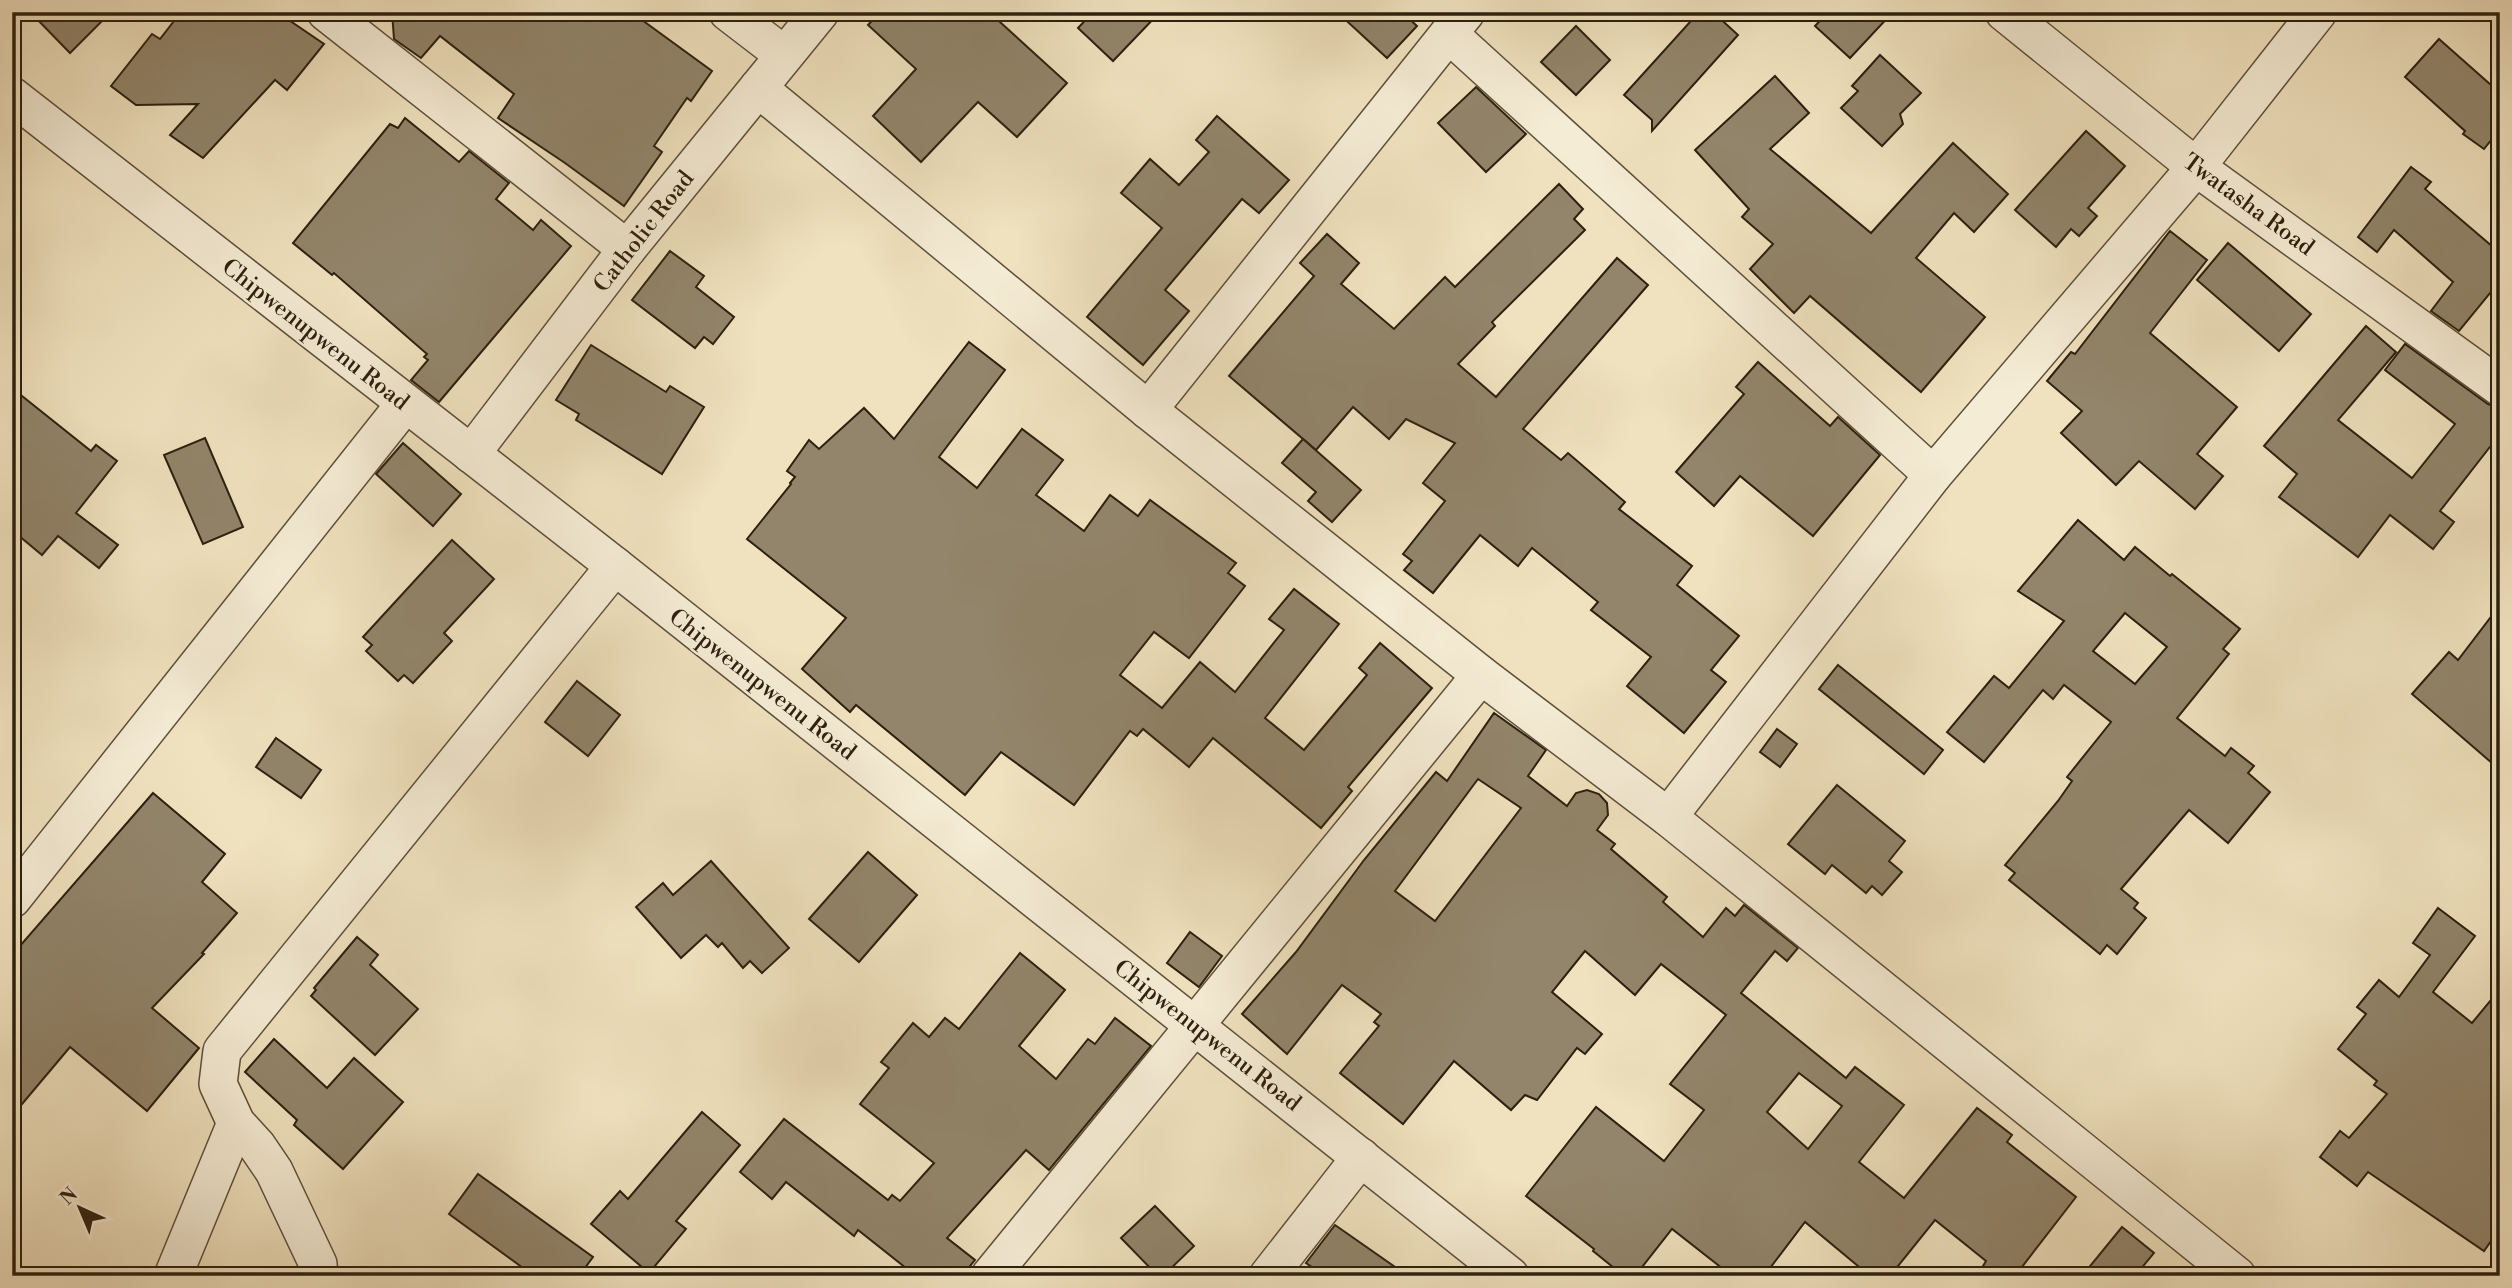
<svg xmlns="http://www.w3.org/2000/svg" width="2512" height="1288" font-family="'Libre Bodoni',serif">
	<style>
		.building { fill: #92856b; stroke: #2c200f; stroke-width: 2; fill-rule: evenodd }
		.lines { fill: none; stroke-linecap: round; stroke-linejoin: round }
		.minor-casing { stroke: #5d503b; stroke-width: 40 }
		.minor { stroke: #f5ecd5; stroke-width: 37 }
		.labels { text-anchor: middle; stroke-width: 5; stroke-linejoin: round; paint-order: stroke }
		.street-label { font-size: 23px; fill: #2c200f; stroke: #f5ecd5 }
	</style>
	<rect width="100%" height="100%" fill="#f0e2bf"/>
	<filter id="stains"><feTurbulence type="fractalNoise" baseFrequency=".00286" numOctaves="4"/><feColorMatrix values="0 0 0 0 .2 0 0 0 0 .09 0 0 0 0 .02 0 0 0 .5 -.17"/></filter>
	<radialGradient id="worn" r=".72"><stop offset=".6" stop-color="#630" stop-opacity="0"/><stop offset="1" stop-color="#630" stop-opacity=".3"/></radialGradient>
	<g class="building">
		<path d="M 30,12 L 111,12 L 70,53 Z"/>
		<path d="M 181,12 L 277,12 L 324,44 L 287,90 L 275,80 L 203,158 L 170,135 L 198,104 L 136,105 L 111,86 L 152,34 L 160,39 Z"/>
		<path d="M 392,12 L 631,12 L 712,71 L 691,101 L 687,98 L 654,146 L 662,152 L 624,206 L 565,163 L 498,118 L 514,94 L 440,36 L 421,58 L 394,39 Z"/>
		<path d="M 880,12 L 989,12 L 1067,83 L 1017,137 L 978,102 L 921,162 L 873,116 L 916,69 L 868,25 Z"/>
		<path d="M 1093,12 L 1160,12 L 1113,61 L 1078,28 Z"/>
		<path d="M 1337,12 L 1402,12 L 1417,26 L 1387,58 Z"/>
		<path d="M 1699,12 L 1713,12 L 1738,35 L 1652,131 L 1652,120 L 1624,95 Z"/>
		<path d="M 1828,12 L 1893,12 L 1850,58 L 1815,26 Z"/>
		<path d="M 1576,26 L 1610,60 L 1576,95 L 1541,62 Z"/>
		<path d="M 2439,39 L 2500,93 L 2500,129 L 2484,149 L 2463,134 L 2465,131 L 2405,77 Z"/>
		<path d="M 1880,55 L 1921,93 L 1900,114 L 1903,124 L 1882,146 L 1841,108 L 1858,91 L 1852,86 Z"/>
		<path d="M 1775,76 L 1809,113 L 1770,149 L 1871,233 L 1953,143 L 2008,194 L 1974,232 L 1954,213 L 1916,258 L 1985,317 L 1921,392 L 1810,296 L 1794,313 L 1750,269 L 1773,244 L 1742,217 L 1749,209 L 1695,150 Z"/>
		<path d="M 1476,87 L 1526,134 L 1486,172 L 1438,123 Z"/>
		<path d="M 1217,116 L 1289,180 L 1259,213 L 1242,199 L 1165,290 L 1189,311 L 1143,365 L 1087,317 L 1162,228 L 1121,193 L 1150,159 L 1179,185 L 1209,152 L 1196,140 Z"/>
		<path d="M 405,118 L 459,162 L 469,151 L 509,183 L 496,199 L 533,230 L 541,220 L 571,246 L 439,402 L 411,380 L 428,360 L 424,357 L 427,354 L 334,273 L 332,275 L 293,243 L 390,124 L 398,128 Z"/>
		<path d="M 2086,131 L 2125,166 L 2088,208 L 2097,216 L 2079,236 L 2071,229 L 2056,247 L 2015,210 Z"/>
		<path d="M 2411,167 L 2431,182 L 2425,189 L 2500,253 L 2500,281 L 2459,331 L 2431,311 L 2453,282 L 2394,230 L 2377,252 L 2358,237 Z"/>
		<path d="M 1559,184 L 1583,209 L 1574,219 L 1585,230 L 1492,322 L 1495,326 L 1458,364 L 1496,397 L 1617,258 L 1648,285 L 1523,429 L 1561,460 L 1568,453 L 1625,502 L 1619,509 L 1692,566 L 1677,585 L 1739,636 L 1711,670 L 1726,682 L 1684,733 L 1627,686 L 1651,657 L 1591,610 L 1598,602 L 1532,548 L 1518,566 L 1480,535 L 1433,593 L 1404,570 L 1412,561 L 1403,554 L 1445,501 L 1423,483 L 1455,443 L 1406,419 L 1389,439 L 1353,407 L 1316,450 L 1229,376 L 1314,276 L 1300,263 L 1327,234 L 1359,263 L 1341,284 L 1394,329 L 1445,277 L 1455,287 Z"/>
		<path d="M 2170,231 L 2207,260 L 2150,333 L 2237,407 L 2197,454 L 2223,476 L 2195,509 L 2139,461 L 2116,485 L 2061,433 L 2082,411 L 2047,381 L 2071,352 L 2075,354 Z"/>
		<path d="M 2228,243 L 2311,314 L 2279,351 L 2197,280 Z"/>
		<path d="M 670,251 L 704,276 L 696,287 L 734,317 L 713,344 L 704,337 L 695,348 L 632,300 Z"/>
		<path d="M 2366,326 L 2396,352 L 2338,420 L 2412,478 L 2455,424 L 2385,370 L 2405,344 L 2488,404 L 2500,408 L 2500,434 L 2440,511 L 2454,522 L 2433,549 L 2390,515 L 2358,557 L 2279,497 L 2297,474 L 2264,446 Z"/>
		<path d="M 969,342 L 1005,370 L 939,457 L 977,488 L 1022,429 L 1063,460 L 1036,495 L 1084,531 L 1110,495 L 1138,516 L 1150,500 L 1236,563 L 1228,573 L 1245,586 L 1189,658 L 1154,632 L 1120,675 L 1162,708 L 1200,662 L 1235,692 L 1284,630 L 1269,619 L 1294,589 L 1339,624 L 1265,718 L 1304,750 L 1367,675 L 1359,668 L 1380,643 L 1432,688 L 1348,787 L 1352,791 L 1321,828 L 1213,738 L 1189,767 L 1143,729 L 1137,736 L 1130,731 L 1074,805 L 1001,752 L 965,795 L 856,705 L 850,712 L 802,669 L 846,618 L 747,539 L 791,484 L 790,483 L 795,477 L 787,471 L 809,440 L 819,449 L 864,408 L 894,439 Z"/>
		<path d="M 591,345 L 666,392 L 670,386 L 704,407 L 662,474 L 576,420 L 579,414 L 556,400 Z"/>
		<path d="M 1758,362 L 1830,426 L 1838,417 L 1880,455 L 1813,536 L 1740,476 L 1714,506 L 1676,472 L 1744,394 L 1736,387 Z"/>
		<path d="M 12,388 L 91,451 L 96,445 L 117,461 L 76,513 L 118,545 L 99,568 L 58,536 L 42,555 L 12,530 Z"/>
		<path d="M 205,438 L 243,527 L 203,544 L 164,455 Z"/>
		<path d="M 1303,439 L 1361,490 L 1332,522 L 1308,501 L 1316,492 L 1282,463 Z"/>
		<path d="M 403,443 L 461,494 L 433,526 L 376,474 Z"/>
		<path d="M 2078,520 L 2124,560 L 2135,547 L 2170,576 L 2172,574 L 2240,629 L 2223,649 L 2229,654 L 2177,718 L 2225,756 L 2231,748 L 2254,766 L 2248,773 L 2270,792 L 2228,843 L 2189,810 L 2121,889 L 2138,903 L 2134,908 L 2146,918 L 2117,954 L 2107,945 L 2100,954 L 2009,880 L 2015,873 L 2005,865 L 2058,801 L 2072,781 L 2067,777 L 2111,722 L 2064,685 L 2053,699 L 2043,690 L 1984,762 L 1947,732 L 1994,676 L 2009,688 L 2064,621 L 2018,591 ZM 2125,613 L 2167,647 L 2135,684 L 2093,651 Z"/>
		<path d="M 452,540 L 494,579 L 444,633 L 452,641 L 413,683 L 404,675 L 398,681 L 366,651 L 372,645 L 363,637 Z"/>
		<path d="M 2500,605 L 2500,770 L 2412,694 L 2449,652 L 2458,660 Z"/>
		<path d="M 1838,665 L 1943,750 L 1924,774 L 1819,689 Z"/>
		<path d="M 577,681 L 620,715 L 588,756 L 545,722 Z"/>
		<path d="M 1494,713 L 1546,750 L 1528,776 L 1567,806 L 1576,793 L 1587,790 L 1599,794 L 1607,803 L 1608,815 L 1597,830 L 1615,844 L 1611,849 L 1667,897 L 1663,902 L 1703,937 L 1726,908 L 1735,916 L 1744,905 L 1798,948 L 1787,961 L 1775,951 L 1741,993 L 1846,1078 L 1855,1067 L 1904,1105 L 1859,1162 L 1904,1198 L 1977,1108 L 2012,1135 L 2007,1142 L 2076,1197 L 2015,1276 L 1995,1276 L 1983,1266 L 1986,1261 L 1935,1220 L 1890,1276 L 1870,1276 L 1805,1222 L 1764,1276 L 1732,1276 L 1672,1229 L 1635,1276 L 1624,1276 L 1593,1251 L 1594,1249 L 1526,1196 L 1596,1107 L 1664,1161 L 1704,1110 L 1670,1084 L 1726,1015 L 1661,964 L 1635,995 L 1585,951 L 1552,992 L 1602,1034 L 1585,1054 L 1577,1048 L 1537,1100 L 1525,1095 L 1511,1110 L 1454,1061 L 1403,1124 L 1340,1073 L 1379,1026 L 1374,1022 L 1381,1014 L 1342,985 L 1287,1054 L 1242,1014 L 1296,952 L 1364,860 L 1436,772 L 1447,781 ZM 1478,779 L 1521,808 L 1435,921 L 1395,891 ZM 1799,1073 L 1842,1106 L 1808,1149 L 1767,1112 Z"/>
		<path d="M 1777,729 L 1797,744 L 1780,767 L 1760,752 Z"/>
		<path d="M 276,738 L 321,770 L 301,798 L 256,767 Z"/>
		<path d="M 1837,785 L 1905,841 L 1889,861 L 1902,872 L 1882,895 L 1872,886 L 1866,893 L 1832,865 L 1825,874 L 1788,844 Z"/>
		<path d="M 153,793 L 225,854 L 202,882 L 237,913 L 202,953 L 204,954 L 152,1008 L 199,1048 L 147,1111 L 70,1047 L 12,1116 L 12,955 Z"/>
		<path d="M 868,852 L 917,895 L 859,962 L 809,919 Z"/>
		<path d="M 711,861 L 789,948 L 762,973 L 750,961 L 743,968 L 722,943 L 718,947 L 706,935 L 681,958 L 636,907 L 663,883 L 673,895 Z"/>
		<path d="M 2438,908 L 2475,936 L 2433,992 L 2472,1023 L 2500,989 L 2500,1228 L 2484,1251 L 2368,1172 L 2357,1186 L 2320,1157 L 2340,1131 L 2349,1138 L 2387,1094 L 2374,1085 L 2377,1081 L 2338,1049 L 2366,1014 L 2357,1007 L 2379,980 L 2399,997 L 2430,955 L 2413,943 Z"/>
		<path d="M 1190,932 L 1222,956 L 1199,987 L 1167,963 Z"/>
		<path d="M 357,937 L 378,955 L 370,965 L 418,1009 L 375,1055 L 311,996 L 316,990 L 314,988 Z"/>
		<path d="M 1020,953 L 1065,990 L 1019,1046 L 1056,1079 L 1088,1039 L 1095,1044 L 1115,1018 L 1151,1046 L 1049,1170 L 1026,1150 L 947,1238 L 975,1260 L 962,1276 L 916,1276 L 858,1230 L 854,1236 L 786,1182 L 772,1199 L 740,1172 L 784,1119 L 888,1200 L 892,1195 L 900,1201 L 934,1163 L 860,1104 L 889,1068 L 881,1062 L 913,1023 L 929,1037 L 945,1018 L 959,1029 Z"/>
		<path d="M 274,1039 L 327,1088 L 354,1058 L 403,1102 L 343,1169 L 294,1125 L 297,1120 L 245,1072 Z"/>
		<path d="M 702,1112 L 740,1145 L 676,1221 L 686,1229 L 649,1273 L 591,1224 L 620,1191 L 628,1199 Z"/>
		<path d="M 478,1174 L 593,1257 L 579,1276 L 534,1276 L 449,1214 Z"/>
		<path d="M 1155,1206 L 1194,1246 L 1163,1276 L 1158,1276 L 1121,1238 Z"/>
		<path d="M 1335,1225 L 1408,1276 L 1325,1276 L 1306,1263 Z"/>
		<path d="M 2122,1227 L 2154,1253 L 2135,1276 L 2082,1276 Z"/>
	</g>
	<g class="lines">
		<g class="minor-casing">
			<g id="minor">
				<path d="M 326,12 L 627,249"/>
				<path d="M 728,12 L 784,55"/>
				<path d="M 2004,12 L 2196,167 L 2500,387"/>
				<path d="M 1450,35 L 1933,475"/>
				<path d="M 758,88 L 1148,410 L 1481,675 L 1668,817 L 2237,1276"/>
				<path d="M 12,96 L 615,566 L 1510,1276"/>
				<path d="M 1148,410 L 1466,12"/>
				<path d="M 471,454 L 627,249 L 820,12"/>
				<path d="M 1668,817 L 1933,475 L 2196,167 L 2318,12"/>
				<path d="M 12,899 L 405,404"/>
				<path d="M 173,1276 L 236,1123"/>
				<path d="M 319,1276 L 318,1264 L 274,1171 L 257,1146 L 236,1123 L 218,1084 L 222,1051 L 615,566"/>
				<path d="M 990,1276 L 1481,675"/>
				<path d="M 1268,1276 L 1361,1157"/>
			</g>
		</g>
		<use href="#minor" class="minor"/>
	</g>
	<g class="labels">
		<g class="street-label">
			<text transform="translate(2249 204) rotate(36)" y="8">Twatasha Road</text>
			<text transform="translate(643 231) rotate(-52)" y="8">Catholic Road</text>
			<text transform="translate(316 334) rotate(38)" y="8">Chipwenupwenu Road</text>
			<text transform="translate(763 684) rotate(38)" y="8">Chipwenupwenu Road</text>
			<text transform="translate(1208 1035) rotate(38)" y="8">Chipwenupwenu Road</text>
		</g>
	</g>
	<rect width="2512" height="1288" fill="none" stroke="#f0e2bf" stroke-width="42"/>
	<rect x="14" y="14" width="2484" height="1260" fill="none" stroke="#2c200f" stroke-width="3.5"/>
	<rect x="21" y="21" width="2470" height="1246" fill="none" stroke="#2c200f" stroke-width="2"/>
	<g transform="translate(80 1208) rotate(316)" stroke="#f5ecd5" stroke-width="5" paint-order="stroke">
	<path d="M0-5L12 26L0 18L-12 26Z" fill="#2c200f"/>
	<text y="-10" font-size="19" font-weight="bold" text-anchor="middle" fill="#2c200f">N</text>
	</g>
	<rect width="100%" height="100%" filter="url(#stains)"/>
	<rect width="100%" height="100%" fill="url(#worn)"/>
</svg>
